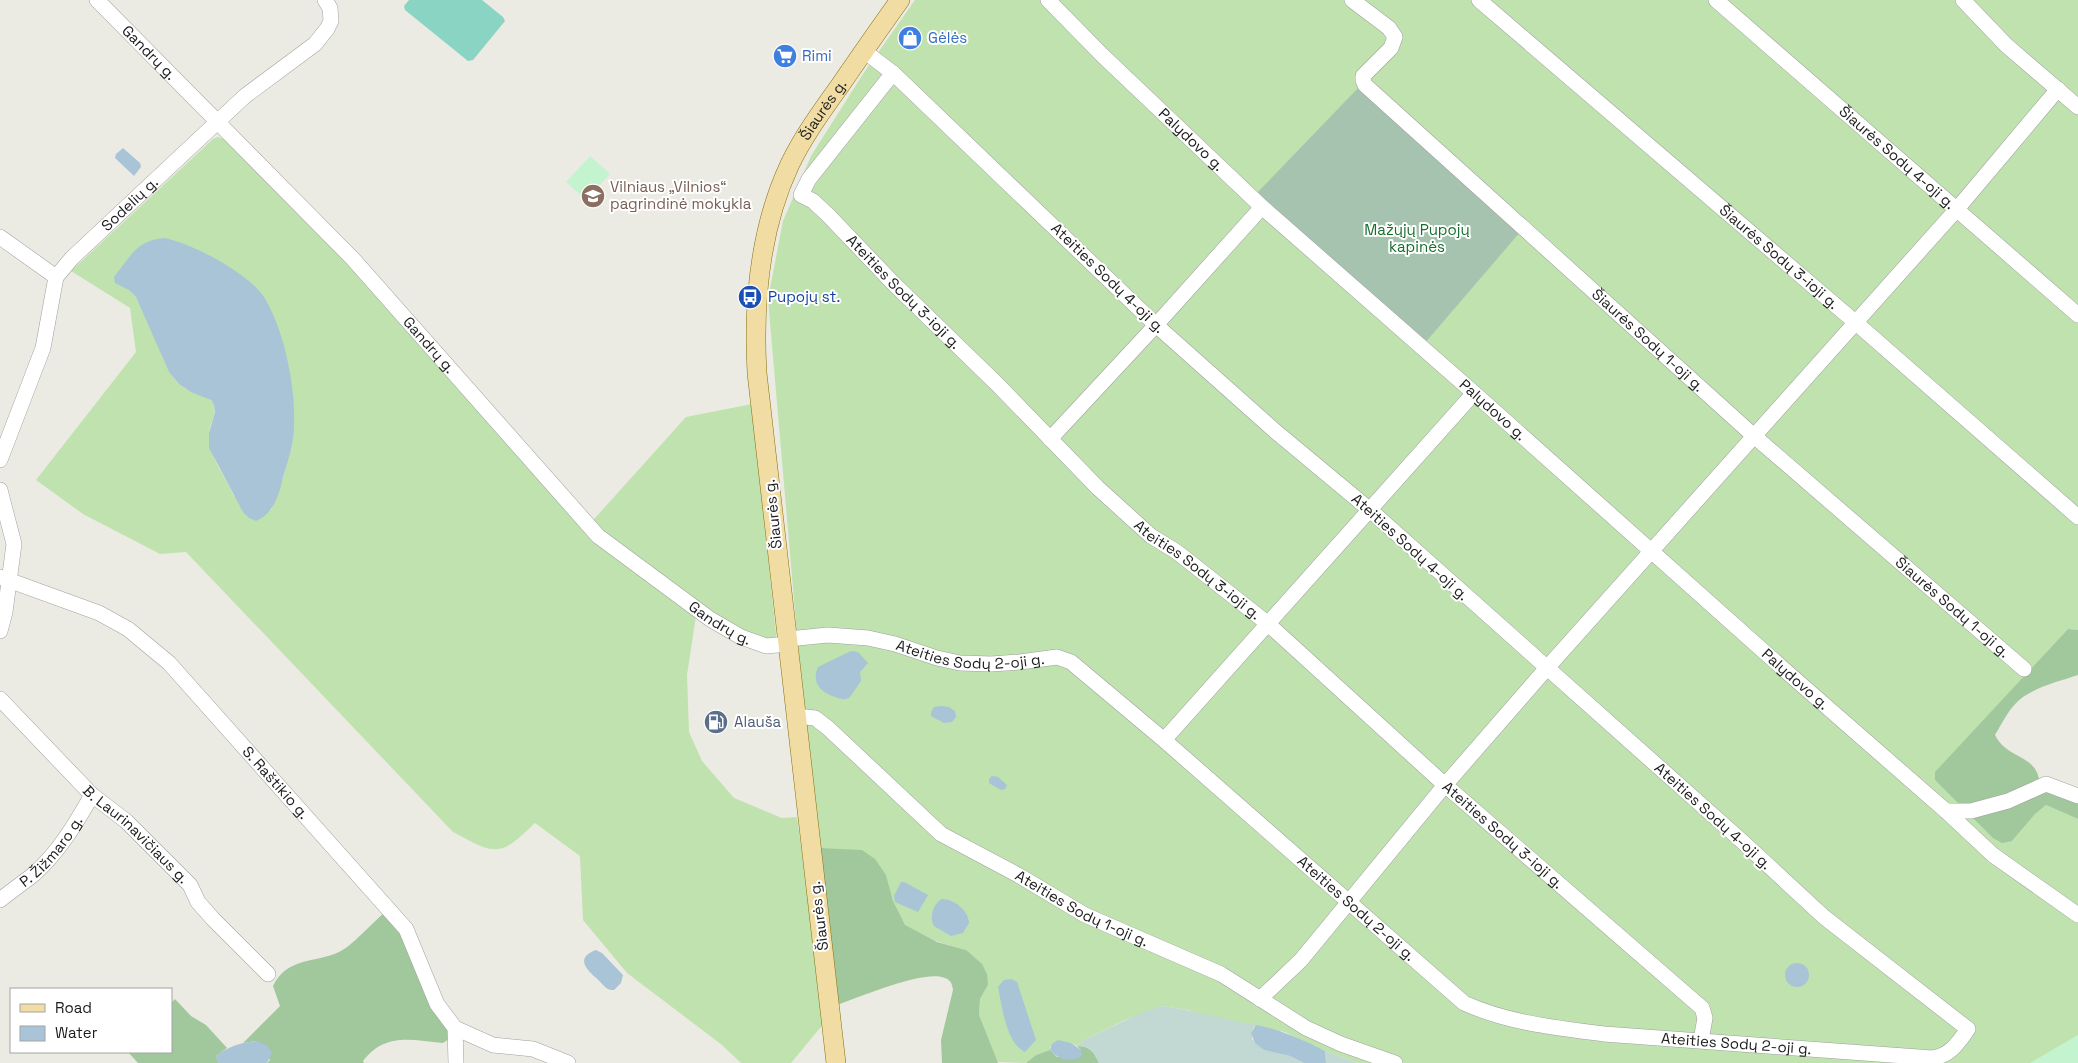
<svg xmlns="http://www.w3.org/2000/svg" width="2078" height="1063" font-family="'Space Grotesk',sans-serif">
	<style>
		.grass { fill: #bfe2ae; fill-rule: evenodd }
		.forest { fill: #a1c79c }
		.wetland { fill: #c1d9d2 }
		.cemetery { fill: #a6c3af }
		.park { fill: #c3f3cf }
		.pitch { fill: #89d4c3 }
		.water { fill: #a8c4d6 }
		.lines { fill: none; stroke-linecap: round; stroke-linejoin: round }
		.minor-casing { stroke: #a0a0a0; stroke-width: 16 }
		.major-casing { stroke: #857110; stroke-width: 20 }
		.minor { stroke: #fff; stroke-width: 15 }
		.major { stroke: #f1dca3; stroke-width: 19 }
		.labels { text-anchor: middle; stroke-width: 4; stroke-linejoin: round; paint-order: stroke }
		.shop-label { font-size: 15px; fill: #366cbe; stroke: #fff; text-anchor: start }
		.street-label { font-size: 15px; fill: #1c1c1c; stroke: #fff }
		.education-label { font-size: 15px; fill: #785e54; stroke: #fff; text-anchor: start }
		.park-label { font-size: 15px; fill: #176e2c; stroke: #fff }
		.transit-label { font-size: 15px; fill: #164399; stroke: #fff; text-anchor: start }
		.service-label { font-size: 15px; fill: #4e5e75; stroke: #fff; text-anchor: start }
	</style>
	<rect width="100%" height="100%" fill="#ecebe3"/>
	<g class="grass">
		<path d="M 915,0 L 2078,0 L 2078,630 L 2068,629 L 1935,773 L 1935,780 L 2012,841 L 2035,814 L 2046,805 L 2078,819 L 2078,1035 L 2055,1049 L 2060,1063 L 1358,1063 L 1325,1051 L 1285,1032 L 1221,1020 L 1188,1010 L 1162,1006 L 1125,1020 L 1084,1040 L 1077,1046 L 1071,1043 L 1050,1047 L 1050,1050 L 1036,1055 L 1026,1063 L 996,1062 L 979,1015 L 980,999 L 988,985 L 966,950 C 950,945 915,937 904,924 C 894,910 890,891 886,875 L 818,848 L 796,623 L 768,299 L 783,221 L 811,156 L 863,74 Z"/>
		<path d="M 218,137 L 227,140 L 391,309 L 587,527 L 686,417 L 752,404 L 778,653 L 751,649 L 696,616 L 687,675 L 689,732 L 702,761 L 734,798 L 782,818 L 797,817 L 825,1022 L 791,1063 L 741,1063 L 722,1045 L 627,973 L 583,920 L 580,856 L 535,823 C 499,858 496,855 453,832 L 186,552 L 160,554 L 83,514 L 36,480 L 136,352 L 130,308 L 71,271 L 213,139 ZM 129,290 L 294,425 C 290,455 283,483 271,510 L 234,496 C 225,475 208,457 209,433 C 210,423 218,413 213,403 C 208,394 187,392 178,383 C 166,370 160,351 154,335 C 148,322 142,310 136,297 Z"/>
	</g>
	<g class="forest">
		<path d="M 2068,629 L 2078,630 L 2078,675 C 2060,681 2039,686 2023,697 C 2010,706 2003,722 1995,735 C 2006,758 2035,755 2039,779 L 2078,802 L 2078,819 L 2046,805 L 2035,814 L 2012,841 L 2002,843 L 1993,838 L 1935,780 L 1935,772 Z"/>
		<path d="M 818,848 L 862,850 L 875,859 L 886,875 L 893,901 L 905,925 L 937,942 L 966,950 L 982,964 L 987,974 L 988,985 L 980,999 L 979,1015 L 998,1063 L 942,1063 L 941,1040 L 953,990 C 952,984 951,980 945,978 C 925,969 860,997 837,1005 Z"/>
		<path d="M 383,914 L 401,935 L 450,1032 L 449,1039 L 443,1043 C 412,1040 385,1032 363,1061 L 364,1063 L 267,1063 L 270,1060 L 256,1041 L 243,1043 L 280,1006 L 273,986 C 287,957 315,963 339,952 C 351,947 372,923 383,914 Z"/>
		<path d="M 175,999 L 191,1016 L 206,1025 L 227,1048 L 216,1056 L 219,1063 L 138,1063 L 128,1052 L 171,1052 L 171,1003 Z"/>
		<path d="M 1077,1046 C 1090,1046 1094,1052 1099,1063 L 1026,1063 L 1036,1055 L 1050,1050 L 1057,1057 L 1081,1050 Z"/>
	</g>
	<g class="wetland">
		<path d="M 1162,1006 C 1194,1010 1224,1020 1256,1025 L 1253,1028 L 1252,1039 L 1264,1050 L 1290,1056 L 1304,1063 L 1099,1063 C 1094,1052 1090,1046 1077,1046 L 1084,1040 L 1143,1012 Z"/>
		<path d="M 1325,1051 L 1358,1063 L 1326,1063 Z"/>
	</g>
	<path class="cemetery" d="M 1361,85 L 1521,231 L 1424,344 L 1256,194 Z"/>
	<g class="park">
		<path d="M 590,156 L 610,174 L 586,200 L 566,182 Z"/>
		<path d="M 2078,1035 L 2078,1063 L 2030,1063 Z"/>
	</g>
	<path class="pitch" d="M 409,0 L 482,0 L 503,17 L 505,21 L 473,60 L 468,61 L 405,10 L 404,6 Z"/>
	<g class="water">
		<path d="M 123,148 L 140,163 L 141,167 L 134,176 L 115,158 L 116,154 Z"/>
		<path d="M 164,238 C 192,243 248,273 264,297 C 284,329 296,388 294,425 C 294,443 288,461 283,477 C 279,495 274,513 256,521 L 249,518 L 243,512 L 209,448 L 209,433 L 215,412 L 214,405 L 211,400 L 191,392 L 179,384 L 169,372 L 136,297 L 129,290 L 115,283 L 114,277 C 130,257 137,240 164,238 Z"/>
		<path d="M 851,651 L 858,652 L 868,663 L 860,672 L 861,681 L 850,697 C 844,701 841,699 835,697 C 821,692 811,683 818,667 Z"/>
		<path d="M 941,706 L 949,707 L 955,711 L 956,717 L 952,722 L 944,723 L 931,716 L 931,712 L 934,707 Z"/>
		<path d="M 992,776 L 998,777 L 1007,785 L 1005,789 L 1001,790 L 989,783 L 989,779 Z"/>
		<path d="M 901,882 L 904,882 L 928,895 L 918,912 L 895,902 L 894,896 Z"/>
		<path d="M 942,899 C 954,899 968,910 969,923 L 963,933 L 951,936 L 934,926 C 929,917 933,904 942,899 Z"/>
		<path d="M 596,950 L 602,953 L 623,975 L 621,983 L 614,990 C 605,991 602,982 595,977 C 584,967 577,957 596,950 Z"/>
		<circle cx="1797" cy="975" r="12"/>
		<path d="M 1011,979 L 1017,982 L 1036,1040 L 1025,1052 C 1006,1043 1002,1006 998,987 L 1004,980 Z"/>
		<path d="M 1256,1025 C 1281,1030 1302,1039 1325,1051 L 1326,1063 L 1304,1063 L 1290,1056 L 1264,1050 L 1255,1043 L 1251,1033 Z"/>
		<path d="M 1058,1040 L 1071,1043 L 1081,1050 L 1082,1056 C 1069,1063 1059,1060 1050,1050 L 1052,1044 Z"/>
		<path d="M 256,1041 L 267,1045 L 272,1053 L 267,1063 L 219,1063 L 216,1056 C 229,1046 240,1043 256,1041 Z"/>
	</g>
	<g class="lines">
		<g class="minor-casing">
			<g id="minor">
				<path id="s1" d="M 97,0 L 353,259 L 598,536 L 710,619 L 741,637 L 766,646 L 789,644"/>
				<path id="s2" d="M 1048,0 L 1102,55 L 1262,207 L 1474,393 L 1788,673 L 1946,811 L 1993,855 L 2078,915"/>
				<path id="s3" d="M 1352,0 L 1389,28 L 1395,37 L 1391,48 L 1363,76 L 1363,80 L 1365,85 L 1754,436 L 2024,669"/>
				<path id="s4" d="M 1479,0 L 1855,322 L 2078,517"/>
				<path id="s5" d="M 1716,0 L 2078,315"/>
				<path d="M 1963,0 L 2006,45 L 2078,107"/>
				<path id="s6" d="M 893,73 L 809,179 L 801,195 L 813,201 L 828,215 L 893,283 L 997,384 L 1098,488 L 1151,536 L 1177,552 L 1267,623 L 1445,785 L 1702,1008 L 1705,1018 L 1701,1040"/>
				<path d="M 0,237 L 56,277"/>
				<path d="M 1050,439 L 1156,325 L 1262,207"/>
				<path id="s7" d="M 0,460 L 43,348 L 56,277 L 72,258 L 245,96 L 315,44 L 327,29 L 331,21 L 330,8 L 325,0"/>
				<path d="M 0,490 L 14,544 L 5,612 L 0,631"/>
				<path id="s8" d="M 0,577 L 99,613 L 128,629 L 169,663 L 406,929 L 437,1004 L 455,1028 L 456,1063"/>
				<path id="s9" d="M 788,639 L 828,635 L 868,638 L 895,644 L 937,658 L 960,663 L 991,664 L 1020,662 L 1057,657 L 1071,662 L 1164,740 L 1464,1003 C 1508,1023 1557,1028 1604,1034 L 1932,1058 C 1950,1056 1958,1043 1968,1029 L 1824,917 L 1744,843 L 1370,510 L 1275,431 L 1156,325 L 893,73 L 864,51"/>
				<path id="s10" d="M 0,699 L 92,795 L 126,821 L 190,885 L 198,902 L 213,919 L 268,974"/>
				<path id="s11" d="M 796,716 L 815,718 L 828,728 L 941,834 L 1018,875 L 1085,915 L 1221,974 L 1306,1028 L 1341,1044 L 1395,1063"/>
				<path d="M 1164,740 L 1474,393"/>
				<path d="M 1946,811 L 1971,811 L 2008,801 L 2046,784 L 2078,796"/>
				<path id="s12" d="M 0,900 C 11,891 23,883 34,874 C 59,852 76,823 92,795"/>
				<path d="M 1260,999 L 1301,960 L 1445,785 L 1546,669 L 1957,209 L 2058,89"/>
				<path d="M 455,1028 L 493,1045 L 533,1049 L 568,1063"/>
			</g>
		</g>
		<g class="major-casing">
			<g id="major">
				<path id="s13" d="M 836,1063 L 757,373 C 753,302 759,230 790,164 C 803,137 821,112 839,87 C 859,58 879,29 900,0"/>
			</g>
		</g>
		<use href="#minor" class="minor"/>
		<use href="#major" class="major"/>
	</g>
	<defs>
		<g id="shop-disc" transform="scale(1.25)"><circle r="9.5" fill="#3f7fe0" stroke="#fff"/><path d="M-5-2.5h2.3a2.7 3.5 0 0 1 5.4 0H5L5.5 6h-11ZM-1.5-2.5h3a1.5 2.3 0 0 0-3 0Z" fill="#fff"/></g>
		<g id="supermarket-disc" transform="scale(1.25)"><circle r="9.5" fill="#3f7fe0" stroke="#fff"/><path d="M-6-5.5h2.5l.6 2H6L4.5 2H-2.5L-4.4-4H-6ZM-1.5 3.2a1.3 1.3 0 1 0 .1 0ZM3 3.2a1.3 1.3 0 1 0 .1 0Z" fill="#fff"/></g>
		<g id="school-disc" transform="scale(1.25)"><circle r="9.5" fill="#8d6e63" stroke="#fff"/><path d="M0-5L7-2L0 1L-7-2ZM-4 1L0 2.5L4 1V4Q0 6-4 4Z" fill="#fff"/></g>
		<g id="bus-disc" transform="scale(1.25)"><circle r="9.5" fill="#1a4fb4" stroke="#fff"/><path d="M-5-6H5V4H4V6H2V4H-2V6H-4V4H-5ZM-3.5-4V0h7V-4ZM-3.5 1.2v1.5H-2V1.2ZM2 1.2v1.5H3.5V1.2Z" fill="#fff"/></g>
		<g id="fuel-disc" transform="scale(1.25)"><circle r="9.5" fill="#5c6f8a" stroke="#fff"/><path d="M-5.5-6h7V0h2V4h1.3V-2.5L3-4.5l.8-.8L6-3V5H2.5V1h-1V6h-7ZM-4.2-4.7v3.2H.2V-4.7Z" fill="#fff"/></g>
	</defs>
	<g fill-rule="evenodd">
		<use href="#shop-disc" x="910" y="38"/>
		<use href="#supermarket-disc" x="785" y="56"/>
		<use href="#school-disc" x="593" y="196"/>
		<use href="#bus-disc" x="750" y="297"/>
		<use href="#fuel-disc" x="716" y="722"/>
	</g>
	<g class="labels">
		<g class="shop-label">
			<text x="928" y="43">Gėlės</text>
			<text x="802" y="61">Rimi</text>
		</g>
		<g class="street-label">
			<text dy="5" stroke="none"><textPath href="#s1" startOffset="74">Gandrų g.</textPath></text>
			<text dy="5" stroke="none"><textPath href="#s13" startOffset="972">Šiaurės g.</textPath></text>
			<text dy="5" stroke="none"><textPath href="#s2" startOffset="200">Palydovo g.</textPath></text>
			<text dy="5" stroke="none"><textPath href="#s5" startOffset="240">Šiaurės Sodų 4-oji g.</textPath></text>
			<text dy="5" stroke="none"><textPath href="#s7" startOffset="296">Sodelių g.</textPath></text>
			<text dy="5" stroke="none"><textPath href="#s4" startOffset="395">Šiaurės Sodų 3-ioji g.</textPath></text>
			<text transform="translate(1108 278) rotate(44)" y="5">Ateities Sodų 4-oji g.</text>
			<text dy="5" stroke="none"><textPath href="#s6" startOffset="295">Ateities Sodų 3-ioji g.</textPath></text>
			<text dy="5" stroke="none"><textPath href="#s3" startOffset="499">Šiaurės Sodų 1-oji g.</textPath></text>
			<text dy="5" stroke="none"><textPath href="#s1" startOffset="479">Gandrų g.</textPath></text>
			<text dy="5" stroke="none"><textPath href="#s2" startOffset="605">Palydovo g.</textPath></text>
			<text transform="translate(773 514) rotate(-96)" y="5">Šiaurės g.</text>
			<text transform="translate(1410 547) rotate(42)" y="5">Ateities Sodų 4-oji g.</text>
			<text dy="5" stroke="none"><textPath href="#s6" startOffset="700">Ateities Sodų 3-ioji g.</textPath></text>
			<text dy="5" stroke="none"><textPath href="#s3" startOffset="904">Šiaurės Sodų 1-oji g.</textPath></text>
			<text dy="5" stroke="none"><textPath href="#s1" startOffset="884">Gandrų g.</textPath></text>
			<text dy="5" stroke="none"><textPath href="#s9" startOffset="185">Ateities Sodų 2-oji g.</textPath></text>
			<text dy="5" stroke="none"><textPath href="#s2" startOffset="1010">Palydovo g.</textPath></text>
			<text dy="5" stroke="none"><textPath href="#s8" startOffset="352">S. Raštikio g.</textPath></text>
			<text transform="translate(1713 816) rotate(42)" y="5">Ateities Sodų 4-oji g.</text>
			<text dy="5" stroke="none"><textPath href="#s6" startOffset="1105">Ateities Sodų 3-ioji g.</textPath></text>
			<text dy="5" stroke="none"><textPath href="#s10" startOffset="192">B. Laurinavičiaus g.</textPath></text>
			<text dy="5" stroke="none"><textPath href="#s12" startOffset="71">P. Žižmaro g.</textPath></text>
			<text dy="5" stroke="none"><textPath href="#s11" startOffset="350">Ateities Sodų 1-oji g.</textPath></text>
			<text dy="5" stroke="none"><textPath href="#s9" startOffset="665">Ateities Sodų 2-oji g.</textPath></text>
			<text transform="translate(819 916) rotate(-97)" y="5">Šiaurės g.</text>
			<text dy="5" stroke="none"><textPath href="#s9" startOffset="1085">Ateities Sodų 2-oji g.</textPath></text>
		</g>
		<g class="education-label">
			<text x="610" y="192">Vilniaus „Vilnios“<tspan x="610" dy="17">pagrindinė mokykla</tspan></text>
		</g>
		<g class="park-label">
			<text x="1417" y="235">Mažųjų Pupojų<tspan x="1417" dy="17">kapinės</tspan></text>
		</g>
		<g class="transit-label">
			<text x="768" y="302">Pupojų st.</text>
		</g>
		<g class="service-label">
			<text x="734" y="727">Alauša</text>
		</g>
	</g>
	<rect x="10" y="988" width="162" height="65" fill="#ffffff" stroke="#a4a4a4"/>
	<rect x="20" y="1004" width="25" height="8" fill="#f1dca3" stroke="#a4a4a4"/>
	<text x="55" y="1013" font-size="15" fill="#1c1c1c">Road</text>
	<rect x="20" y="1026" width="25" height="15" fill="#a8c4d6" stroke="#a4a4a4"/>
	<text x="55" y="1038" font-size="15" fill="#1c1c1c">Water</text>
</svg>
